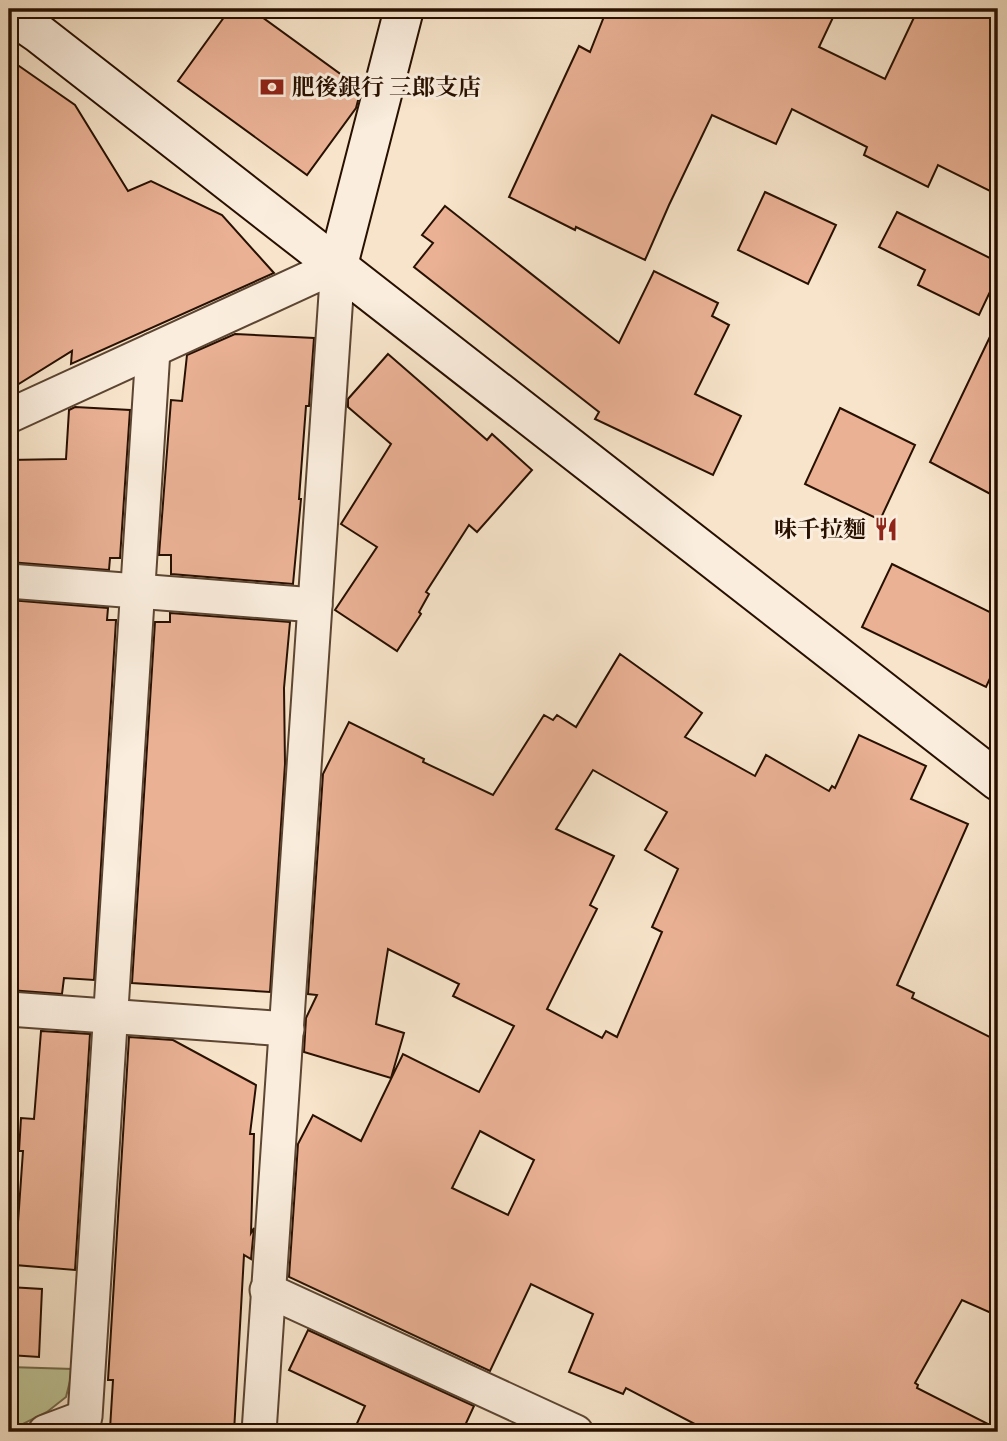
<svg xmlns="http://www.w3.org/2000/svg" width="1007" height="1441" font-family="'IM FELL French Canon','Noto Serif JP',serif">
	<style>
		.green { fill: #bec496; stroke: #736a4b; stroke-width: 2 }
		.building { fill: #eab195; stroke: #281000; stroke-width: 2; fill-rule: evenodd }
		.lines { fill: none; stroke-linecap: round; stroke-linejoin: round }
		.street-casing { stroke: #5c4532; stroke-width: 37 }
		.secondary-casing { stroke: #281000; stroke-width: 42 }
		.street { stroke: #faeddd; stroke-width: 33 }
		.secondary { stroke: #faeddd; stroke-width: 38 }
		.labels { text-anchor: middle; stroke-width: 6; stroke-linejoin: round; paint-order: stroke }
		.poi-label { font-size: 23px; font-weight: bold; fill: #281000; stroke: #faeddd; text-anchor: start }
	</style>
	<rect width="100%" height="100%" fill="#f7e4ca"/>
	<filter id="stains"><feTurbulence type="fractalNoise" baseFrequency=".00286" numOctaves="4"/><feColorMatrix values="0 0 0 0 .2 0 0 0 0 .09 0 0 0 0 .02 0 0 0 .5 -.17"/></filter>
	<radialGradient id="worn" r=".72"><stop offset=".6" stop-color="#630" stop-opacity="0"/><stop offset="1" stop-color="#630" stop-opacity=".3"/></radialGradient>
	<path class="green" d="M 9,1367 L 73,1369 L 66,1397 L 47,1412 L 9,1431 Z"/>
	<g class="building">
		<path d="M 230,9 L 251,9 L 361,89 L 356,108 L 307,175 L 178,81 Z"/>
		<path d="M 607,9 L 837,9 L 819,47 L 885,79 L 918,9 L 998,9 L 998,195 L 938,165 L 928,187 L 864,155 L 867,147 L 792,109 L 776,144 L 712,115 L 669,205 L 645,260 L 576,227 L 575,230 L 509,197 L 579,46 L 590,52 Z"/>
		<path d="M 9,59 L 75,105 L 128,191 L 151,181 L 222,215 L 274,273 L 71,364 L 72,351 L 9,390 Z"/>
		<path d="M 765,192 L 836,225 L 808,284 L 738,250 Z"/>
		<path d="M 445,206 L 619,343 L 654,271 L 718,303 L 712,316 L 729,325 L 695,394 L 741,416 L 713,475 L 595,419 L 599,412 L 414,267 L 433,243 L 422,235 Z"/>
		<path d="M 897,212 L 998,262 L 998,275 L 979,315 L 918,285 L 925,270 L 879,247 Z"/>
		<path d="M 998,320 L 998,498 L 930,462 Z"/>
		<path d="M 235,334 L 314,338 L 309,406 L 306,406 L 299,499 L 301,499 L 293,584 L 171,574 L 171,555 L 159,555 L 171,400 L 182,401 L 187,355 Z"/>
		<path d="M 388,354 L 487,440 L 492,434 L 532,470 L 477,532 L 469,525 L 426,592 L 429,594 L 419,612 L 421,614 L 397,651 L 335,610 L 377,547 L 341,524 L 391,444 L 348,407 L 348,399 Z"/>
		<path d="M 75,407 L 130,410 L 120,558 L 110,558 L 109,570 L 9,562 L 9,460 L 66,459 L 69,410 Z"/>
		<path d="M 840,408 L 915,445 L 880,520 L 805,484 Z"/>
		<path d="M 892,564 L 998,616 L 998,661 L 986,687 L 862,627 Z"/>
		<path d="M 9,600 L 108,608 L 107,620 L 116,620 L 94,980 L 64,978 L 62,994 L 9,990 Z"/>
		<path d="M 170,613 L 290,622 L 284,688 L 285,764 L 270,992 L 132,983 L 155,622 L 170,622 Z"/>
		<path d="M 620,654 L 702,713 L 685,737 L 755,776 L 766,755 L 829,791 L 832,786 L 835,788 L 859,735 L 926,766 L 911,799 L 968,824 L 897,985 L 914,993 L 912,998 L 998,1041 L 998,1316 L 962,1300 L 915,1383 L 918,1385 L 917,1388 L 998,1429 L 998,1432 L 710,1432 L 626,1388 L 623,1394 L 569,1372 L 593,1314 L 531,1284 L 490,1371 L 289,1277 L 298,1144 L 313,1115 L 361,1141 L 403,1054 L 479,1092 L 514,1026 L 453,996 L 459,984 L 388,949 L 376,1024 L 404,1033 L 391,1078 L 304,1052 L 306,1018 L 317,995 L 308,994 L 323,774 L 349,722 L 424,759 L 423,762 L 493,795 L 544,715 L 553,720 L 557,715 L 576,727 ZM 593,770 L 667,812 L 645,850 L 678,869 L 652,927 L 662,932 L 617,1037 L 606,1031 L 602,1038 L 547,1009 L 597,909 L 590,905 L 614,856 L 556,829 ZM 480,1131 L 534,1160 L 508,1215 L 452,1188 Z"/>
		<path d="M 41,1031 L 90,1034 L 75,1270 L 15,1265 L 23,1151 L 19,1151 L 21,1118 L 34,1119 Z"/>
		<path d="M 129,1037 L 173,1040 L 256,1085 L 250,1134 L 254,1134 L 251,1233 L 254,1228 L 251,1259 L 244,1255 L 234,1432 L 158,1432 L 110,1429 L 113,1380 L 108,1380 Z"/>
		<path d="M 9,1287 L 42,1289 L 39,1357 L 9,1355 Z"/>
		<path d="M 308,1330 L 474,1406 L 462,1432 L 353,1432 L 365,1406 L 289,1370 Z"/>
	</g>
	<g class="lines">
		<g class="street-casing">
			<g id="street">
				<path d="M 9,416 L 338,265 L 259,1432"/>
				<path d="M 9,581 L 315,605"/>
				<path d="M 9,1009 L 287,1029"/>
				<path d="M 267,1290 L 576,1432"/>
				<path d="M 45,1432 L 85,1417 L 153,350"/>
			</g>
		</g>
		<g class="secondary-casing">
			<g id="secondary">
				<path d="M 9,13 L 38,33 L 998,781"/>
				<path d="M 338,265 L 404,9"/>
			</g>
		</g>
		<use href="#street" class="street"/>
		<use href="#secondary" class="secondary"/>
	</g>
	<defs>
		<g id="bank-bare" transform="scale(1.89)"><path d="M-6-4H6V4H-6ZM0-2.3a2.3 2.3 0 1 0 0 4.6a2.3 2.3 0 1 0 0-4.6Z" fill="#8f2418" stroke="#faeddd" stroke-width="2.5" paint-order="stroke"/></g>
		<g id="restaurant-bare" transform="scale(1.89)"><path d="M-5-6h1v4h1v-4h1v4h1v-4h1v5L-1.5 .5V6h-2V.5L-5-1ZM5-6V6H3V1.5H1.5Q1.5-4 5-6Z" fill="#8f2418" stroke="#faeddd" stroke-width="2.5" paint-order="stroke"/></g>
	</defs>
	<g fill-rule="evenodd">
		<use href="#bank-bare" x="272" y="87"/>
		<use href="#restaurant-bare" x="886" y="529"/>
	</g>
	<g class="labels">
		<g class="poi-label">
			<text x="292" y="95">肥後銀行 三郎支店</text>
			<text x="866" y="537" text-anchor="end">味千拉麵</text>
		</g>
	</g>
	<rect width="1007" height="1441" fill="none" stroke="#f7e4ca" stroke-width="35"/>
	<rect x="10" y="10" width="986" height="1420" fill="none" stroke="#281000" stroke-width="3.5"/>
	<rect x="18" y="18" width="972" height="1406" fill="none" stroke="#281000" stroke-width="2"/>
	<rect width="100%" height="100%" filter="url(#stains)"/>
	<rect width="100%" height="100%" fill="url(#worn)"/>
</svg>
